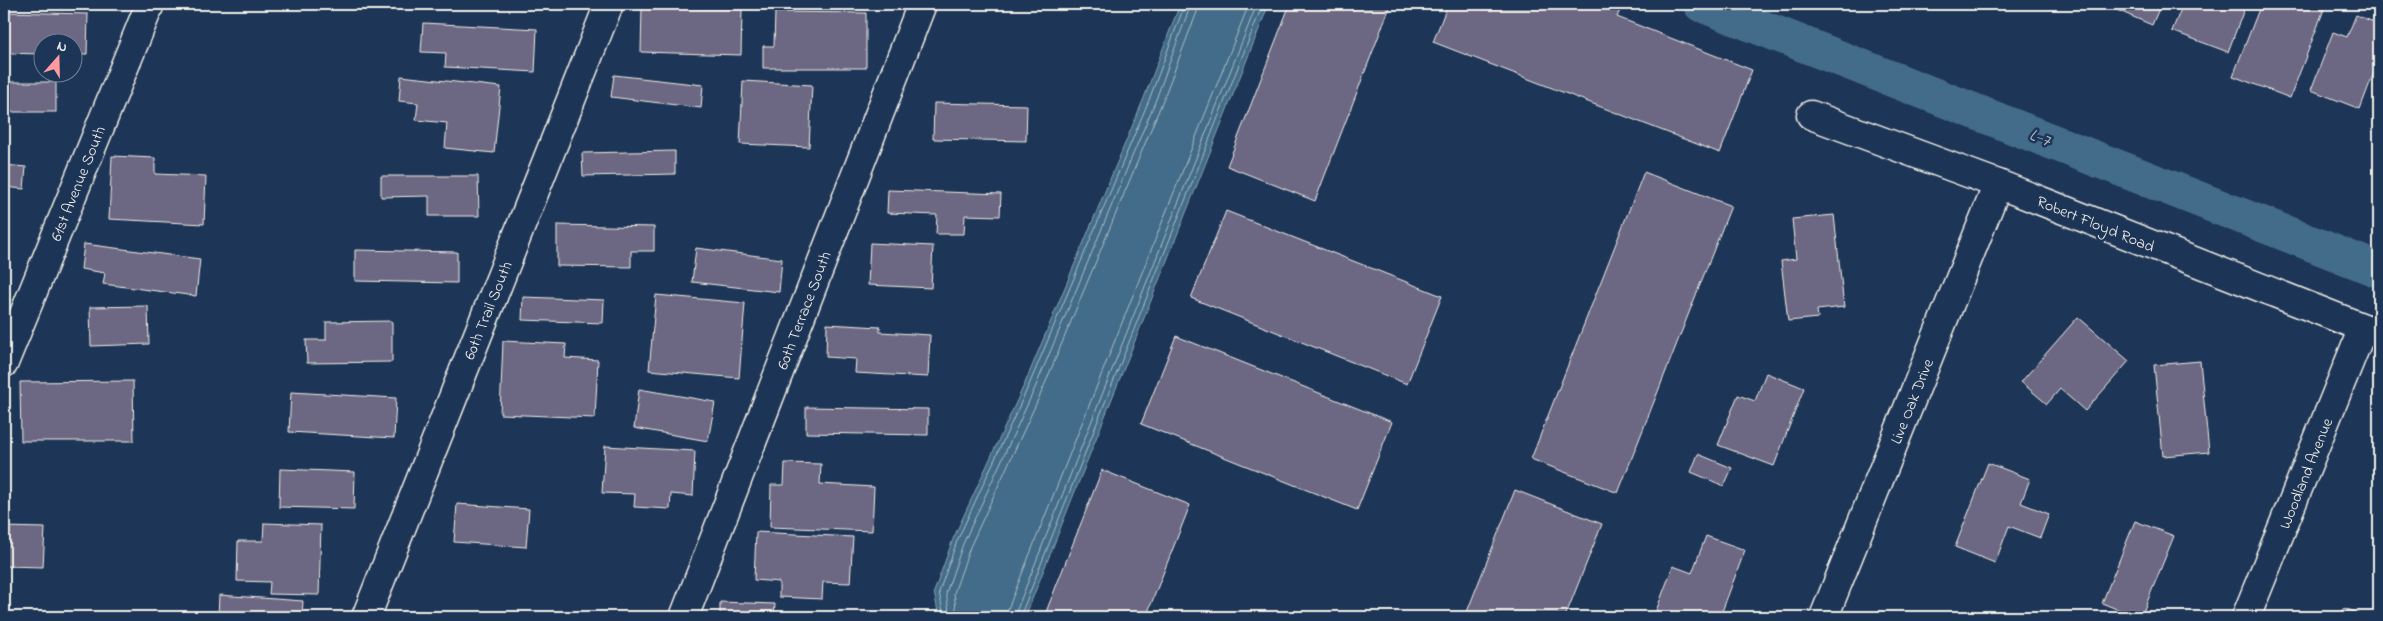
<svg xmlns="http://www.w3.org/2000/svg" width="2383" height="621" font-family="'Indie Flower',sans-serif">
	<style>
		.water { fill: #426c89; stroke: #89a1af }
		.lines { fill: none; stroke-linecap: round; stroke-linejoin: round }
		.shore { stroke: #adbcc2; stroke-width: 1 }
		.canal { stroke: #426c89; stroke-width: 36 }
		.building { fill: #6c6784; stroke: #f4f1e8 }
		.minor-casing { stroke: #f4f1e8; stroke-width: 31 }
		.minor { stroke: #1d3557; stroke-width: 28 }
		.labels { text-anchor: middle; stroke-width: 5; stroke-linejoin: round; paint-order: stroke }
		.street-label { font-size: 16px; fill: #f4f1e8; stroke: #1d3557 }
		.water-label { font-size: 18px; font-style: italic; fill: #b6c2c7; stroke: #1d3557 }
	</style>
	<rect width="100%" height="100%" fill="#1d3557"/>
	<filter id="ink" filterUnits="userSpaceOnUse"><feTurbulence type="fractalNoise" baseFrequency=".02" numOctaves="2"/><feDisplacementMap in="SourceGraphic" scale="10" xChannelSelector="R" yChannelSelector="G"/><feConvolveMatrix kernelMatrix="1 2 1 2 8 2 1 2 1" color-interpolation-filters="sRGB"/></filter>
	<g filter="url(#ink)">
		<path class="water" d="M 1180,4 L 1269,4 L 1025,617 L 939,617 L 934,592 L 953,539 L 1025,383 L 1144,98 Z"/>
		<g class="lines">
			<g class="shore">
				<path d="M 944,617 L 939,592 L 957,541 L 1029,385 L 1149,100 L 1185,4"/>
				<path d="M 950,617 L 946,593 L 963,544 L 1035,388 L 1155,102 L 1191,4"/>
				<path d="M 957,617 L 954,593 L 970,547 L 1042,391 L 1161,105 L 1197,12 L 1198,4"/>
				<path d="M 1007,617 L 1008,609 L 1249,4"/>
				<path d="M 1014,617 L 1257,4"/>
				<path d="M 1020,617 L 1263,4"/>
			</g>
			<path class="canal" d="M 1701,4 L 2379,270"/>
		</g>
		<g class="building">
			<path d="M 1290,4 L 1391,4 L 1315,201 L 1227,166 Z"/>
			<path d="M 1448,4 L 1610,4 L 1621,8 L 1617,17 L 1752,70 L 1720,153 L 1433,42 Z"/>
			<path d="M 2076,4 L 2090,4 L 2088,8 Z"/>
			<path d="M 2103,4 L 2161,4 L 2152,25 Z"/>
			<path d="M 2183,4 L 2246,4 L 2228,52 L 2172,31 Z"/>
			<path d="M 2261,4 L 2326,4 L 2290,98 L 2233,76 Z"/>
			<path d="M 642,6 L 742,9 L 741,55 L 641,52 Z"/>
			<path d="M 4,12 L 88,14 L 87,54 L 72,54 L 72,42 L 42,42 L 42,54 L 4,53 Z"/>
			<path d="M 775,12 L 866,13 L 866,68 L 763,68 L 763,46 L 774,46 Z"/>
			<path d="M 2356,15 L 2379,24 L 2379,59 L 2360,109 L 2311,90 L 2333,32 L 2347,37 Z"/>
			<path d="M 423,23 L 537,29 L 535,72 L 445,67 L 446,53 L 421,52 Z"/>
			<path d="M 614,75 L 703,85 L 701,108 L 611,97 Z"/>
			<path d="M 401,76 L 501,87 L 494,153 L 445,148 L 447,123 L 416,120 L 418,103 L 399,101 Z"/>
			<path d="M 743,81 L 812,85 L 809,147 L 740,144 Z"/>
			<rect x="4" y="82" width="52" height="30"/>
			<path d="M 934,103 L 1027,105 L 1026,141 L 933,139 Z"/>
			<path d="M 675,151 L 675,174 L 583,176 L 582,153 Z"/>
			<path d="M 112,156 L 155,158 L 155,174 L 206,176 L 204,224 L 109,219 Z"/>
			<path d="M 4,165 L 26,167 L 24,189 L 4,187 Z"/>
			<path d="M 1644,172 L 1731,206 L 1618,493 L 1531,459 Z"/>
			<path d="M 381,176 L 478,176 L 479,216 L 429,216 L 429,196 L 381,197 Z"/>
			<path d="M 888,190 L 1001,194 L 1000,216 L 965,215 L 964,234 L 936,234 L 937,215 L 887,213 Z"/>
			<path d="M 1226,211 L 1442,296 L 1407,384 L 1191,298 Z"/>
			<path d="M 1834,215 L 1844,307 L 1817,310 L 1818,318 L 1788,321 L 1781,261 L 1796,259 L 1792,219 Z"/>
			<path d="M 557,225 L 654,227 L 654,251 L 631,251 L 631,267 L 557,266 Z"/>
			<path d="M 870,243 L 933,246 L 931,288 L 868,285 Z"/>
			<path d="M 84,244 L 200,259 L 196,296 L 103,284 L 105,273 L 81,269 Z"/>
			<path d="M 696,248 L 782,259 L 779,292 L 692,282 Z"/>
			<path d="M 355,250 L 457,252 L 457,283 L 355,281 Z"/>
			<path d="M 656,295 L 745,303 L 739,378 L 649,370 Z"/>
			<path d="M 523,297 L 604,300 L 603,323 L 522,320 Z"/>
			<path d="M 148,306 L 149,344 L 91,346 L 90,307 Z"/>
			<path d="M 2078,317 L 2129,361 L 2085,411 L 2060,389 L 2047,404 L 2021,382 Z"/>
			<path d="M 392,321 L 392,362 L 307,363 L 306,340 L 326,340 L 326,322 Z"/>
			<path d="M 827,324 L 880,327 L 880,332 L 930,335 L 928,377 L 855,373 L 856,359 L 826,357 Z"/>
			<path d="M 1176,336 L 1392,422 L 1357,510 L 1141,424 Z"/>
			<path d="M 503,341 L 566,344 L 565,358 L 598,360 L 595,418 L 500,414 Z"/>
			<path d="M 2200,361 L 2209,452 L 2163,456 L 2154,365 Z"/>
			<path d="M 1766,373 L 1804,388 L 1774,466 L 1718,445 L 1738,395 L 1755,401 Z"/>
			<path d="M 133,381 L 134,441 L 21,441 L 20,382 Z"/>
			<path d="M 639,389 L 715,402 L 708,441 L 634,428 Z"/>
			<path d="M 291,392 L 396,398 L 394,438 L 289,432 Z"/>
			<path d="M 806,407 L 928,409 L 928,435 L 806,433 Z"/>
			<path d="M 605,446 L 695,451 L 693,496 L 671,494 L 670,509 L 634,507 L 635,494 L 602,493 Z"/>
			<path d="M 1698,454 L 1732,468 L 1724,486 L 1691,472 Z"/>
			<path d="M 785,463 L 821,464 L 820,484 L 874,487 L 872,531 L 770,527 L 771,485 L 784,485 Z"/>
			<path d="M 1988,463 L 2030,479 L 2021,503 L 2049,514 L 2040,538 L 2009,526 L 1995,563 L 1955,547 Z"/>
			<path d="M 280,469 L 355,472 L 354,509 L 279,507 Z"/>
			<path d="M 1102,470 L 1190,505 L 1146,617 L 1044,617 Z"/>
			<path d="M 1515,490 L 1602,524 L 1565,617 L 1465,617 Z"/>
			<path d="M 457,504 L 529,509 L 526,547 L 454,542 Z"/>
			<path d="M 2135,521 L 2174,536 L 2141,617 L 2136,617 L 2102,603 Z"/>
			<path d="M 264,523 L 321,525 L 319,595 L 269,594 L 270,582 L 237,581 L 238,541 L 263,541 Z"/>
			<path d="M 4,527 L 45,528 L 43,567 L 4,566 Z"/>
			<path d="M 756,532 L 853,537 L 850,583 L 823,582 L 822,599 L 779,597 L 779,582 L 754,580 Z"/>
			<path d="M 1706,536 L 1745,550 L 1720,617 L 1674,617 L 1656,611 L 1673,566 L 1692,573 Z"/>
			<path d="M 219,595 L 303,601 L 302,617 L 218,617 Z"/>
			<path d="M 720,602 L 775,604 L 774,616 L 802,617 L 720,617 Z"/>
			<path d="M 2344,608 L 2368,617 L 2340,617 Z"/>
		</g>
		<g class="lines">
			<g class="minor-casing">
				<g id="minor">
					<path d="M 1811,115 L 1998,184 L 2379,334"/>
					<path d="M 4,363 L 150,4"/>
					<path d="M 366,617 L 609,4"/>
					<path d="M 684,617 L 922,4"/>
					<path d="M 1824,617 L 1998,184"/>
					<path d="M 2246,617 L 2363,328"/>
				</g>
			</g>
			<use href="#minor" class="minor"/>
		</g>
	</g>
	<g class="labels">
		<g class="street-label">
			<text transform="translate(77 183) rotate(-68)" y="6">61st Avenue South</text>
			<text transform="translate(2096 223) rotate(22)" y="6">Robert Floyd Road</text>
			<text transform="translate(487 310) rotate(-68)" y="6">60th Trail South</text>
			<text transform="translate(803 310) rotate(-69)" y="6">60th Terrace South</text>
			<text transform="translate(1911 401) rotate(-68)" y="6">Live Oak Drive</text>
			<text transform="translate(2305 473) rotate(-68)" y="6">Woodland Avenue</text>
		</g>
		<g class="water-label">
			<text transform="translate(2040 137) rotate(21)" y="6">L-7</text>
		</g>
	</g>
	<rect width="2383" height="621" fill="none" stroke="#1d3557" stroke-width="20"/>
	<rect x="10" y="10" width="2363" height="601" fill="none" stroke="#f4f1e8" stroke-width="2" filter="url(#ink)"/>
	<g transform="translate(58 58) rotate(20)"><circle r="24" fill="#1d3557" stroke="#738091"/>
	<path d="M0-4L9 19L0 12L-9 19Z" fill="#ff9aa2"/>
	<text y="-8" font-size="14" font-weight="bold" text-anchor="middle" fill="#f4f1e8">N</text>
	</g>
</svg>
